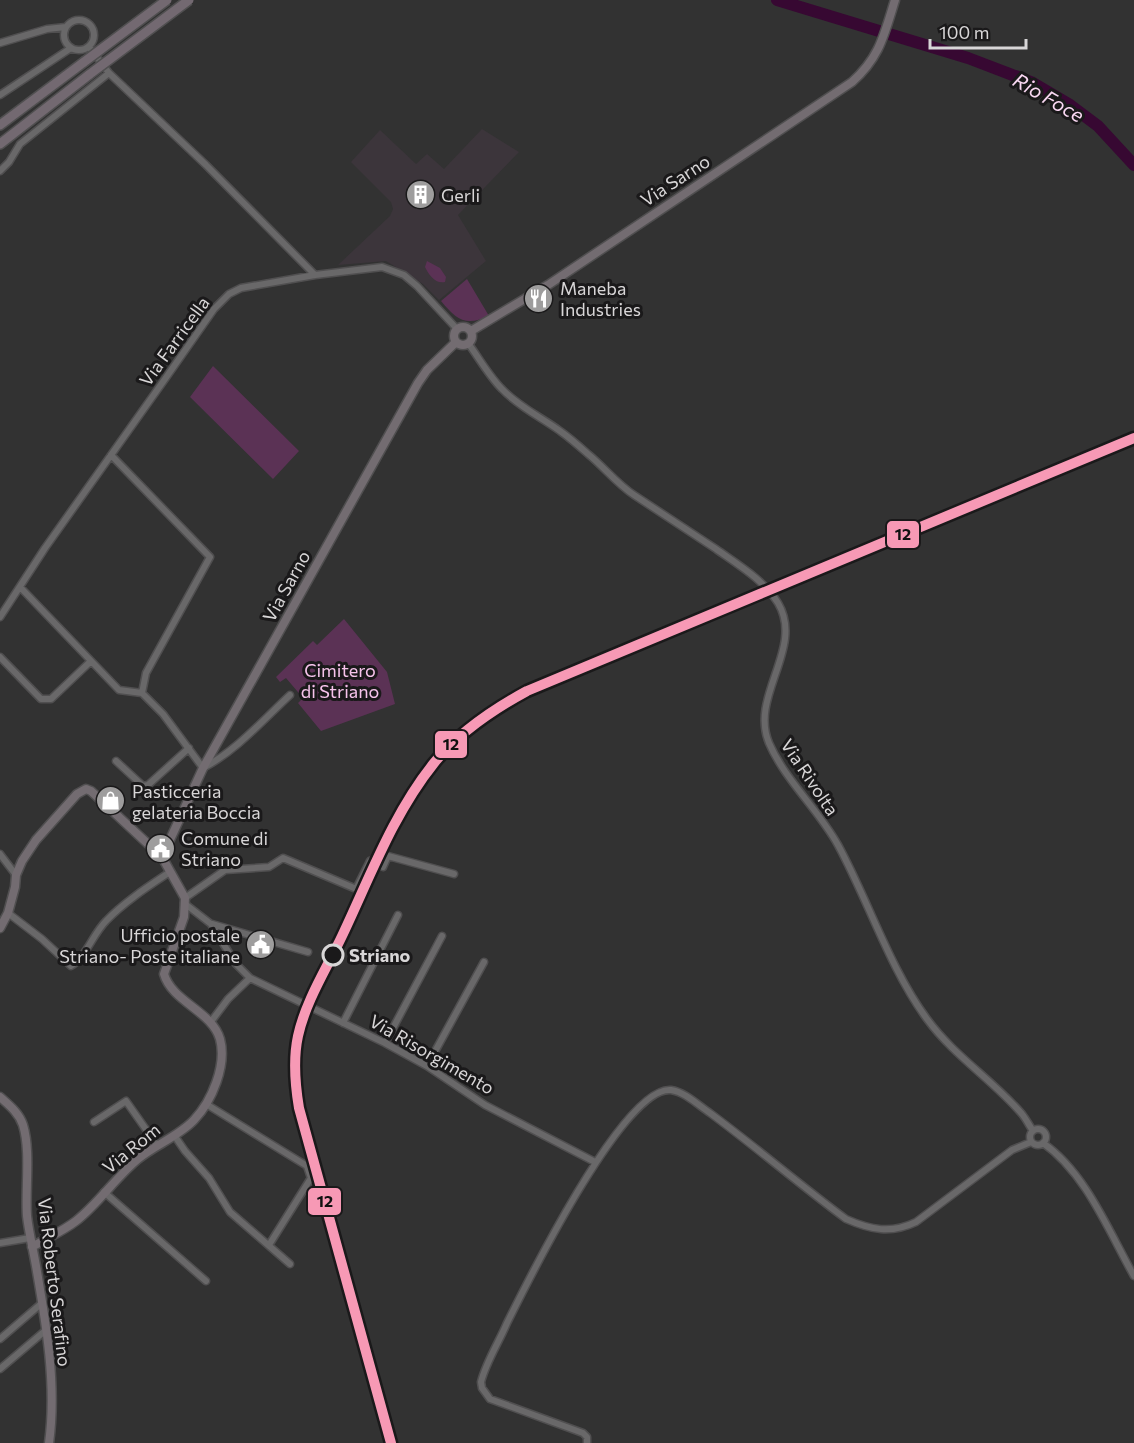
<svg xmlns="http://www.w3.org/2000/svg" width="1134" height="1443" viewBox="0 0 1134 1443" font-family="Commissioner,sans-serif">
<rect width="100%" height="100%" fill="#323232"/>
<path fill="#3c353b" d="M482,129L519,152L458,215L486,261L439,300L423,284L386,261L338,265L390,216L393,209L391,202L351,162L380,130L416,164L427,154L444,169Z"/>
<path fill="#5b3255" d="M427,261L440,268L446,277L445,282C435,284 429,275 425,267Z
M467,279L489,316C465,327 456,319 441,301Z
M213,366L299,451L273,479L190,397Z
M344,619L387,672L395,704L321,731L298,703L303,698L286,678L280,682L276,677L313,641L317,645Z"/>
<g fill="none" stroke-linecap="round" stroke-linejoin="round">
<path stroke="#370832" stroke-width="12" d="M777,0L968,58L1031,82L1070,105L1098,126L1134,165"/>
<defs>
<path id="minor" d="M64 35a15 15 0 1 1 30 0a15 15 0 1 1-30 0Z
M0,43L47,29L66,27
M89,47L109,73L206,165L315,275
M0,95L71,48
M0,171L9,162L20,144L109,73
M468,343C479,358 489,376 502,389C519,407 541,417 560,431C570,438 579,446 588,454C604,467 617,484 634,495C661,513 689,531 716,549C737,564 764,580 778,603C805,648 749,696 769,743C785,780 818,809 838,845C868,900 890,969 927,1019C954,1056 993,1080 1022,1114C1026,1119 1029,1125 1033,1131
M111,455L210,557L146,673L142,693
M20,587L119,690L142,693L163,714L203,768C236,751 263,720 290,695
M0,617L45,548L165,379L214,309L229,294L241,288L315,275L382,267L404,275L417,286L457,329
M0,657L41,699H51L91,661
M116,761L143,786L148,785L189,748
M0,854L16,875
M185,898L225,870L269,867L283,858L354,888L357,887L370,861L383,867L388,856L454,874
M184,903L211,924L236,964L250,978L385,1043L427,1066L485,1105L595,1162
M8,913L42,939L71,966C86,957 93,934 106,921C124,902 149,886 170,872
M212,924L308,952
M210,1023L228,999L250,978
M343,1023L398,915
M385,1043L442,936
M427,1066L484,962
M206,1104L307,1166L311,1178L269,1245
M94,1122L126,1101L157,1145
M1030 1137a8 8 0 1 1 16 0a8 8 0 1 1-16 0Z
M174,1135L185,1151L209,1178L230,1212L290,1264
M1043,1143C1086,1173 1109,1232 1134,1276
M104,1192L206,1281
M0,1243L30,1238
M0,1339L42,1303
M0,1369L46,1330
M587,1443V1437L583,1433L490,1399L482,1388L481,1382C486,1362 499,1342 507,1323C527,1283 624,1085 671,1090C685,1092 698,1105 710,1113C756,1147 800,1185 846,1219C871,1230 891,1234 916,1222L1012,1150L1031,1142"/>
<path id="major" d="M454 336a9 9 0 1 1 18 0a9 9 0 1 1-18 0Z
M471,331L548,285L852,82C880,57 884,35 895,0
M162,857L203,768L418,383L427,370L456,342
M0,928L8,913L15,887L16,875L22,861L36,840L77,794L86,789L91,791L162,857L185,898L184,917L164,974C172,1002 212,1011 220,1039C227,1065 212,1101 194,1120C179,1136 155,1145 138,1159C115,1178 99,1203 76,1221C63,1231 47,1238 32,1247
M0,1097C9,1105 19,1113 23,1125C31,1151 25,1189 27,1216C29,1233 33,1249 36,1266C46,1323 57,1385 49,1443"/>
<path id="highway" d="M0,125L84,62
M0,144L90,74"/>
</defs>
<use href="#minor" stroke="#504f50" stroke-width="9"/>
<use href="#major" stroke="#504f50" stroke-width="11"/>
<use href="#highway" stroke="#504f50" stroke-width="12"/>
<use href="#minor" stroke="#696869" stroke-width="6"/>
<use href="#major" stroke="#736c71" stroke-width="8"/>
<use href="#highway" stroke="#736971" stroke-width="9"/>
<defs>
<path id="highway-bridge" d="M84,62L167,0
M90,74L189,0"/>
</defs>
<use href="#highway-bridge" stroke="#504f50" stroke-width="12" stroke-linecap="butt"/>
<use href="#highway-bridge" stroke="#736971" stroke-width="9"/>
<defs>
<path id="rail-1" d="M391,1443L299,1108C295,1084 293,1059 298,1036C306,1000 327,968 342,936C370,877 393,814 434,763C459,732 492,710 527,691L1134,438"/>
</defs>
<use href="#rail-1" stroke="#1a191a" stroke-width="15"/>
<use href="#rail-1" stroke="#f799b5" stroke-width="10"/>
</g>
<defs>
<symbol id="building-disc" viewBox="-11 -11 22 22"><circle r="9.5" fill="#9e9d9d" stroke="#1a191a"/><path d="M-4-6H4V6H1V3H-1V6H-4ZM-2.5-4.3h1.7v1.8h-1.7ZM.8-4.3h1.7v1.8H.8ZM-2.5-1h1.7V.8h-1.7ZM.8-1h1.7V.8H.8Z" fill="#fff"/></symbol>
<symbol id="restaurant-disc" viewBox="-11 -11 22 22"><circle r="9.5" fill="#9e9d9d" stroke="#1a191a"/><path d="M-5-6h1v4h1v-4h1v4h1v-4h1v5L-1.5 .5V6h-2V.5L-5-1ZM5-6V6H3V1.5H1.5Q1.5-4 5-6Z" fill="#fff"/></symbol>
<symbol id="shop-disc" viewBox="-11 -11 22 22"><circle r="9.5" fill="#9e9d9d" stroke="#1a191a"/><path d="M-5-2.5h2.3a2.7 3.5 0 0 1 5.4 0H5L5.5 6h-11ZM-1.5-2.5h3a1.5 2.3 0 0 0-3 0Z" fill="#fff"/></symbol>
<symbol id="civic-disc" viewBox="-11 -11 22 22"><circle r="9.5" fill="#9e9d9d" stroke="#1a191a"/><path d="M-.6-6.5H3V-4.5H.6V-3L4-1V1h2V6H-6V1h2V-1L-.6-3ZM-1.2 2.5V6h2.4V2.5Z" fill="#fff"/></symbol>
</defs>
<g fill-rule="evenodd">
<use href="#building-disc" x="404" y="178" width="33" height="33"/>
<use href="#restaurant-disc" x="522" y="282" width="33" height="33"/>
<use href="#shop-disc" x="94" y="784" width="33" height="33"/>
<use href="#civic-disc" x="144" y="832" width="33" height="33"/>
<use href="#civic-disc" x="244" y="928" width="33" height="33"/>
</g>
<circle fill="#1a191a" stroke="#d8d6d7" stroke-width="3" cx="333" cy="955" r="10"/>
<g text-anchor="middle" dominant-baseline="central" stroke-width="6" stroke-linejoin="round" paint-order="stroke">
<g font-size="18" fill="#d8d6d7" stroke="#1a191a">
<text transform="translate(675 180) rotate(-33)">Via Sarno</text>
<text transform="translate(174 341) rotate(-54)">Via Farricella</text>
<text transform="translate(286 586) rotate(-61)">Via Sarno</text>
<text transform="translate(810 777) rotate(56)">Via Rivolta</text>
<text transform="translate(432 1054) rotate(30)">Via Risorgimento</text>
<text transform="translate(131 1148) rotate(-39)">Via Rom</text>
<text transform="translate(55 1282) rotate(83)">Via Roberto Serafino</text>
</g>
<g font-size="18" fill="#d8d6d7" stroke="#1a191a" text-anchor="start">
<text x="441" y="195">Gerli</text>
<text x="560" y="288">Maneba<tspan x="560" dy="21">Industries</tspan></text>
<text x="132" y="791">Pasticceria<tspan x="132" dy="21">gelateria Boccia</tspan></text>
<text x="181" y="838">Comune di<tspan x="181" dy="21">Striano</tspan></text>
<text x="240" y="935" text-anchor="end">Ufficio postale<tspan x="240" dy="21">Striano- Poste italiane</tspan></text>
</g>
<g font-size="18" fill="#f6c3eb" stroke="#1a191a">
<text x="340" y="670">Cimitero<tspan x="340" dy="21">di Striano</tspan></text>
</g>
<g font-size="18" font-weight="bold" fill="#d8d6d7" stroke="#1a191a" text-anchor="start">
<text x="349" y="955">Striano</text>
</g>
<g font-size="20" font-style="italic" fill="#fad8f3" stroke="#1a191a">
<text transform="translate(1049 97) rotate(30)">Rio Foce</text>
</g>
</g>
<g stroke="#1a191a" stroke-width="2">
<rect x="886" y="520" width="34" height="29" rx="6" fill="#f799b5"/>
<rect x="434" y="730" width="34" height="29" rx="6" fill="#f799b5"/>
<rect x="307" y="1187" width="35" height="29" rx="6" fill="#f799b5"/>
</g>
<g font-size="16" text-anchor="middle" font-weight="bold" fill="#111">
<text x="903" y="540">12</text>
<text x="451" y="750">12</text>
<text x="325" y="1207">12</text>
</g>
<path d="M930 39v9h96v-9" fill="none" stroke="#d8d6d7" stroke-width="3"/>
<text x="939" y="39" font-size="18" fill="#d8d6d7" stroke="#1a191a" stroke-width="4.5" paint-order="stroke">100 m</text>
</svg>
